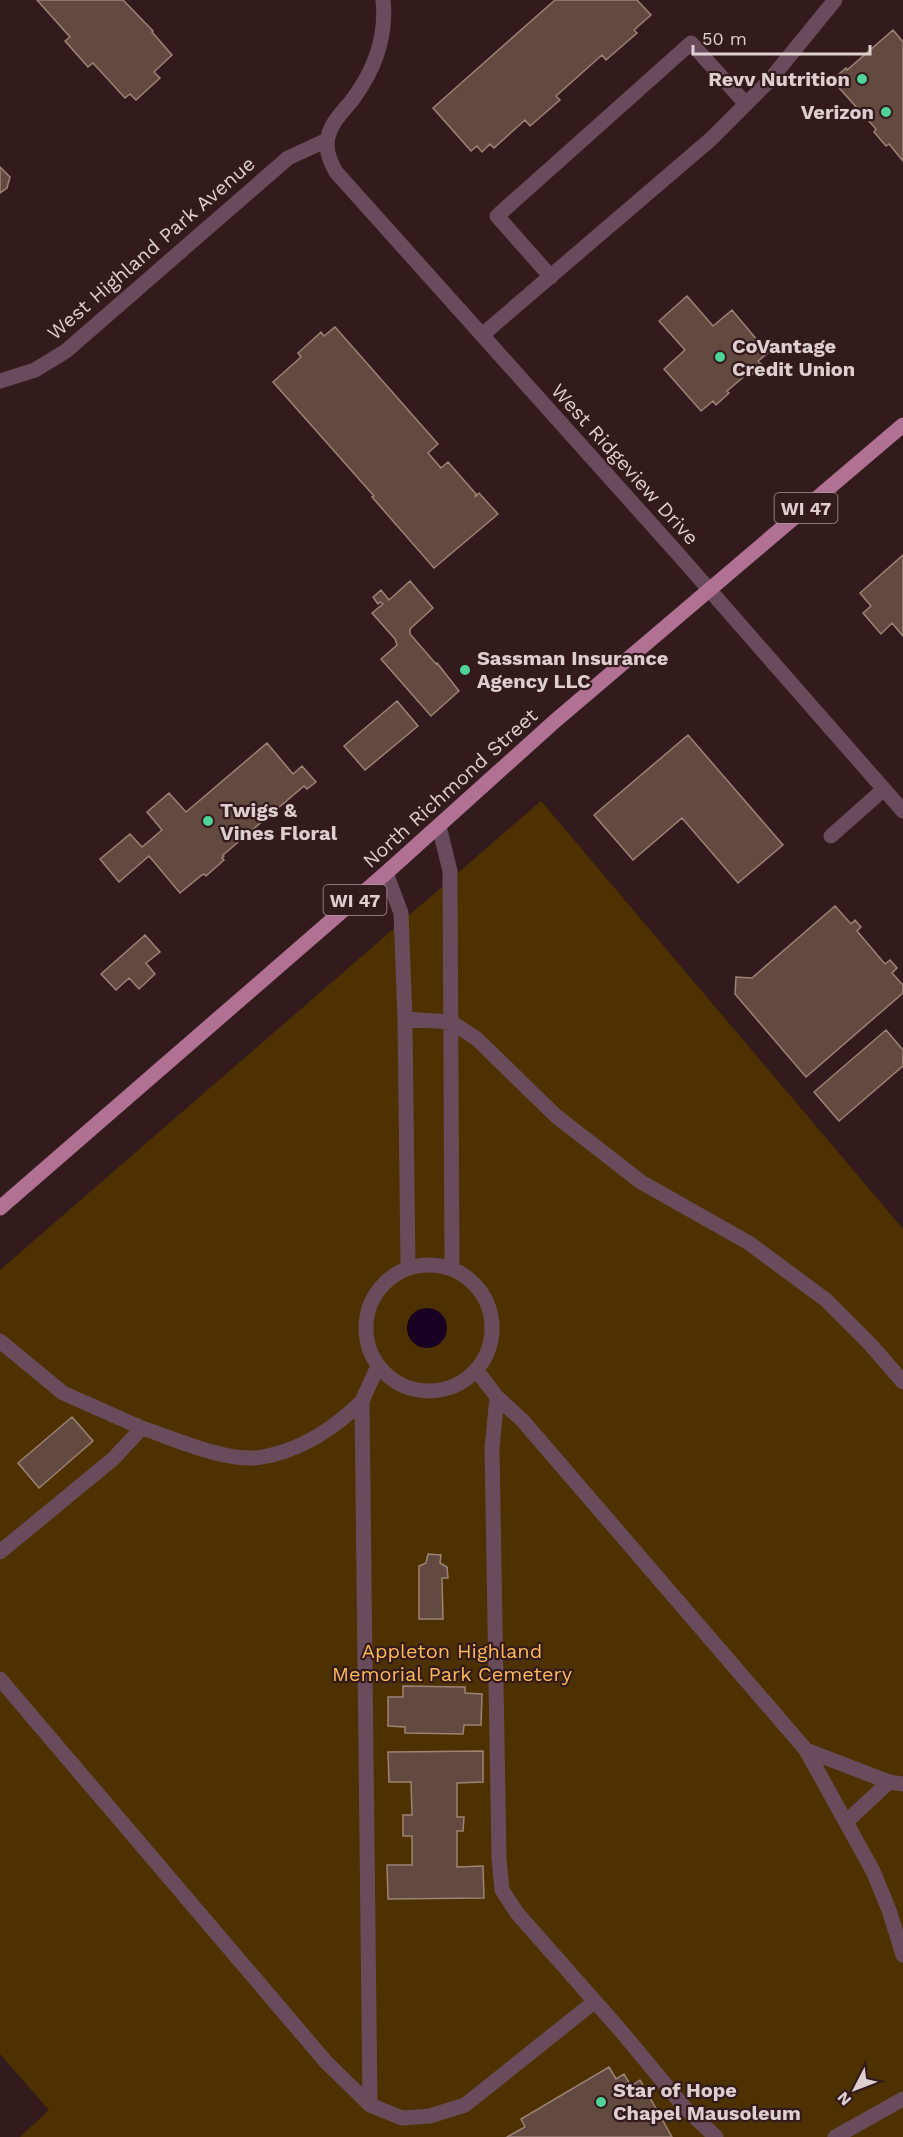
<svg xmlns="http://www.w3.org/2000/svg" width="903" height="2137" viewBox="0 0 903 2137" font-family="'Work Sans',sans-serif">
<rect width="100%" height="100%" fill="#331b1d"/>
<path fill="#4e3100" d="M541,801L903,1229V2137H20L49,2110L0,2054V1270Z"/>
<path fill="#190022" d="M407 1328a20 20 0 1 1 40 0a20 20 0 1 1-40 0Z"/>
<path fill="#634a40" stroke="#9d8276" stroke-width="1.5" d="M37,0H123L153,31L152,32L172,55L154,72L160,78L136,100L130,94L125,98L93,63L88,67L65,41L70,37Z
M555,0H637L651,15L634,30L637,33L606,60L602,55L556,96L560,100L530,126L525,120L494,148L490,144L482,152L477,146L471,151L433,108Z
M893,30L903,42V161L889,144L886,146L874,132L876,129L832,80L846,68L847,70Z
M0,167L10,177L7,188L0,193Z
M687,296L713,326L732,310L768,353L758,361L762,365L749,377L747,374L727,391L729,393L716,405L713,401L701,411L664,369L685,350L659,321Z
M335,327L438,444L428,453L441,468L448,462L476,494L475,497L479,493L498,514L434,568L372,497L374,496L273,382L301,357L298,353L321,332L324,336Z
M903,555V636L892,623L881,634L863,613L871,606L860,593Z
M410,581L433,608L410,629V634L436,664L437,663L459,691L431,716L381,659L397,645L395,639L372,613L383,604L380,602L378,604L373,597L381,590L389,600Z
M397,701L418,726L365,770L344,746Z
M688,735L783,845L738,883L682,818L633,860L594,815Z
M267,743L293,774L302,766L316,782L307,789L304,786L223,855L224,856L222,858L224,860L206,876L204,874L202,875L180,893L149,856L119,882L100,859L130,834L142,847L162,830L147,812L169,793L186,812Z
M835,906L851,924L855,920L861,927L857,931L885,964L890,960L897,968L892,973L903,985V993L806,1077L735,994L736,977L752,978Z
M145,935L160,952L146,963L155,974L139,989L129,978L116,990L101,974Z
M886,1030L903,1050V1066L839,1121L814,1092Z
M72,1417L93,1441L39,1488L18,1463Z
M428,1554L441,1555L440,1563L447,1567L448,1578H442L443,1619H419V1566L426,1563Z
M403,1686L465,1687V1693L482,1694L481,1725H464L463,1734L405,1733V1727L388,1726V1697H403Z
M483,1751V1782L457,1783V1817H464L463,1831H457V1867L483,1866L484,1898L388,1899L387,1865H412V1836H403V1815H412L411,1782H389L388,1752Z
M609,2067L616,2079L624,2074L631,2086L640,2080L672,2137H507L525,2127L521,2119Z"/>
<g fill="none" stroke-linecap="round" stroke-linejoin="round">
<path stroke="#6a4b5b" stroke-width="15" d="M383,0C387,37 375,69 353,99C344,111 331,122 328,137C325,150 330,161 336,172L679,555L903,811
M551,277L497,216L691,43L746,104
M482,335L711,139L769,81L835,0
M0,381L35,370L66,351L288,158L327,140
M439,826L450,871L452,1269
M831,836L884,789
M386,873L401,913L405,1019L408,1268
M405,1019L451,1022L477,1039L556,1116L641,1182L749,1243L826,1300L870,1344L903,1382
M366 1328a63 63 0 1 1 126 0a63 63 0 1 1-126 0Z
M0,1341L63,1393L142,1428
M477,1371L497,1397L492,1448L499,1858L502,1890L517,1913L621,2031L685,2108L716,2137
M497,1397L523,1421L806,1750L873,1871L889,1910L903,1955
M0,1552L113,1459L142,1428C175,1439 218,1459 254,1458C259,1458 266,1456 272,1455C308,1446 336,1427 362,1401
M0,1679L326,2062L370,2105L402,2118L430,2116L465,2105L594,2002
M806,1750L889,1782L903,1784
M846,1822L889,1782
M370,2105L362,1401L378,1366
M835,2137L903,2099"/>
<path stroke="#b07193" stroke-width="15" d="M0,1208L386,873L555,721L903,425"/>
</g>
<g fill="#50d398" stroke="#331b1d" stroke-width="2">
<circle cx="862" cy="79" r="6"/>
<circle cx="886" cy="112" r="6"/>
<circle cx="720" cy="357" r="6"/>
<circle cx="465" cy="670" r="6"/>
<circle cx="208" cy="821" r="6"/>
<circle cx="601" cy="2102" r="6"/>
</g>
<g text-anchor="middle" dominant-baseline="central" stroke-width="4.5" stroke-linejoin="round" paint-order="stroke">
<g fill="#331b1d" stroke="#ab989a" stroke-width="1.5">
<rect x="774.5" y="493" width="63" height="30" rx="4.5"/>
<rect x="323.5" y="885" width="63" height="30" rx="4.5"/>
</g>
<g font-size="18" font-weight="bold" fill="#dfcecf">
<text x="806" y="508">WI 47</text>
<text x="355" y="900">WI 47</text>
</g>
<g font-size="20" font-weight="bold" fill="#dfcecf" stroke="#331b1d" text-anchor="start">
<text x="850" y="79" text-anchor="end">Revv Nutrition</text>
<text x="874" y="112" text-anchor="end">Verizon</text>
<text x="732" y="346">CoVantage<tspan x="732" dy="23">Credit Union</tspan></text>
<text x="477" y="658">Sassman Insurance<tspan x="477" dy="23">Agency LLC</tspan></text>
<text x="220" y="810">Twigs &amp;<tspan x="220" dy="23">Vines Floral</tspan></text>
<text x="613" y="2090">Star of Hope<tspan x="613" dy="23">Chapel Mausoleum</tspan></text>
</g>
<g font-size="20" fill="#dfcecf" stroke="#331b1d">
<text transform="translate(151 248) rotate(-41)">West Highland Park Avenue</text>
<text transform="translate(625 464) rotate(48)">West Ridgeview Drive</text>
<text transform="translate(450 788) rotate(-42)">North Richmond Street</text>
</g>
<g font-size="20" fill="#feb958" stroke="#331b1d">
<text x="452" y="1651">Appleton Highland<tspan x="452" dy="23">Memorial Park Cemetery</tspan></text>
</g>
</g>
<g transform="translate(855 2089) rotate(228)" stroke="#331b1d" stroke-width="4.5" paint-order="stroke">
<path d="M0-4.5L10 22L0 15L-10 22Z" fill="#dfcecf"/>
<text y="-9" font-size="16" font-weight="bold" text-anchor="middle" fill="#dfcecf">N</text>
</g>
<path d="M693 45v9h177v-9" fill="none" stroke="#dfcecf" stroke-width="3"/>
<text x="702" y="45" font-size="18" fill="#dfcecf" stroke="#331b1d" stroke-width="4.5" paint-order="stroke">50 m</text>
</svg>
